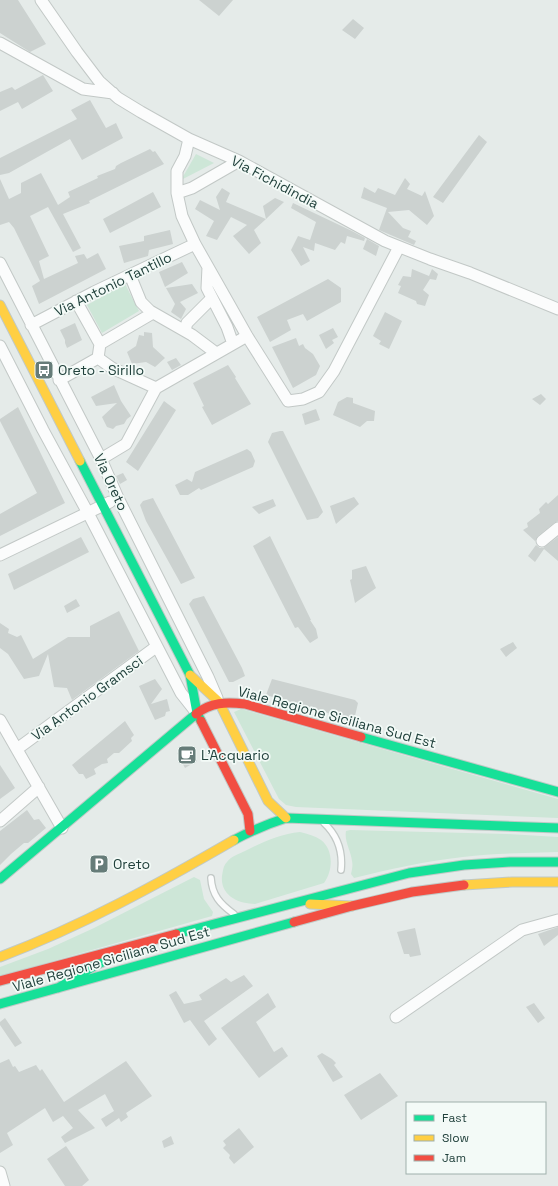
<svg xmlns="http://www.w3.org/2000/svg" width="558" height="1186" viewBox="0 0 558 1186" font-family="'Space Grotesk',sans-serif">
<rect width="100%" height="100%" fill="#e5ebe9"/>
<path fill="#cde6d7" d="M196,154L214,163L181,180Z
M125,284L139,311L102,333L87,305Z
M241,709L558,799V818L296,807L286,805L279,799L234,712Z
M350,830L507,834L558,837V852C526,853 494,853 463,857C426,861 390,869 354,878L351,874C352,870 353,865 352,861C351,851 344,841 346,831Z
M300,832C308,834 315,836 321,840C334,850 333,871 324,883L255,904C239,904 220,896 222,876C223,871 223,866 227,862C231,856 239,854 245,851C263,842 280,834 300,832Z
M194,877L200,880L204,899L213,912L212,916L0,976V967L48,949L94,928Z"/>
<path fill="#ccd2d0" d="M0,0H18L46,44L30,52L0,33Z
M199,0H233L219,16Z
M353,19L364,28L355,39L342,30Z
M43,75L53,91L22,109L18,102L0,111V92L12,87L15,90Z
M90,100L106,128L116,123L123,138L82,160L70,139L9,173L0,175V158L77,119L71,110Z
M479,135L487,142L443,203L433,197Z
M150,149L153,152L155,151L164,164L89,201L90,203L63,214L81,248L73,252L48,207L30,216L49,256L39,261L44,279L78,263L75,256L84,254L87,259L98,253L106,269L39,304L32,286L40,281L14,228L9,222L0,225V179L9,199L21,193V183L41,173L58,205L70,197L68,192L98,178L97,176L115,169L116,166L121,163Z
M405,178L410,184L407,189L422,196L425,191L434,216L427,225L409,210L388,212L403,228L411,231L408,237L416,241L414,245L379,230L387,208L361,198L364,187L375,193L378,188L395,195Z
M222,188L230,193L226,202L266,219L254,230L261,243L249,254L233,236L247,225L231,217L217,240L206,236L214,221L195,209L200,200L220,210L216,197Z
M153,192L161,207L110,233L103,219Z
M275,198L284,202L266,219L263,206Z
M293,203L352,231L365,238L364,241L347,236L345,244L341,242L335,250L315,243L314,251L303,247L310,261L301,266L291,250L298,236L310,240L316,222L291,208Z
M170,230L173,244L149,250L148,256L124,263L119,246L144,241V236Z
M367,239L379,246L376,256L363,249Z
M182,262L188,273L165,287L159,272Z
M412,269L429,276L432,269L438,274L436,280L430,279L423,290L429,295L425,306L417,304L416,301L398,293L401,286L398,285L403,276L411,277Z
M328,279L341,288V302L307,321L303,314L287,320L291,330L270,342L257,317Z
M192,284L198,293L180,302L186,309L181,319L171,312L175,304L166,288Z
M385,312L402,321L389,349L379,344L381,341L373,336Z
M75,323L82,340L67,348L65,343V340L60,330Z
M333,328L338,337L332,340L334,343L326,349L319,335Z
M144,332L152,333L153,347L165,358L155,367L146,362L132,364L127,352L136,346L139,335L144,336Z
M296,338L299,346L303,344L305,348L313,354L320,366L316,375L293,388L272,347Z
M176,358L181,365L172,370L167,362Z
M228,365L236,377L235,378L251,404L212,425L202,407L204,406L193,383Z
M114,385L121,401L131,416L127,419L124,424L116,426L113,429L107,427L102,417L117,403L96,406L91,397Z
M541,394L546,399L540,405L532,399Z
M347,397L353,398V403L375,411L374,421H367L360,427L333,415L338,402Z
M164,401L176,410L138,471L126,462Z
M18,407L65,503L0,536V514L37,493L0,421V419Z
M316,409L320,420L305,425L302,414Z
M280,431H283L317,499L323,512L318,518L307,520L268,442L272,433Z
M247,449L251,452L255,461L253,467L201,490L199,488L188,495H180L175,485L187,479L192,482L195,472Z
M123,473L127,480L120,484L116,476Z
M558,495V521L554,523L538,536L535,541L523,530L528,527L527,523L540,513L539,509L546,502L548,504Z
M354,497L359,504L336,524L330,506Z
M153,498L195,578L181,584L146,521L140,505L143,501Z
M273,499L276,506L259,514L252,507Z
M270,536L311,620H310L316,629L318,638L310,643L298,627L295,628L253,546Z
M81,537L89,552L14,590L8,574Z
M558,537V561L544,549L535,562L528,556L536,545L540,548H543Z
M366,566L376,588L355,603L350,580L352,579V570Z
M204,596L242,668L245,676L233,682H229L189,604L193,599Z
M76,599L80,606L67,613L64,606Z
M119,611L139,651L72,700L67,688L54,687L48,654L39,676L24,679L8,654L0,648V623L9,629L8,633L17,637L21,635L33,659L68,637H90V626Z
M513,642L517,648L506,657L500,649Z
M155,679L162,689L151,704L167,699L170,711L166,712L165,716L155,720L139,686Z
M272,679L355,700L358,703L355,716L352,719L341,717L266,695Z
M125,721L134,735L131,738L132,741L119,753H114L107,759L108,763L102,764L94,769L96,774L86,779L83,774H79L72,765Z
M189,747L197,761L185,768L177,753Z
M0,765L15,788L0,799Z
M27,810L34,820L39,819L46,828L28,843H24L11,854L0,865V831Z
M558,927V935L544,946L538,934Z
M415,928L421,955L410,957L409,954H404L397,932Z
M244,975L253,986L204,1021L217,1039L209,1046L190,1020L184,1023L169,995L176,991L184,1004L202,1000L199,995L226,978L231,982Z
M268,993L276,1007L256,1022L274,1052L282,1047L288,1056L259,1078L221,1028Z
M534,1003L545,1018L538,1023L526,1007Z
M5,1018L22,1043L15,1047L0,1025V1022Z
M322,1053L332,1059L336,1063L334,1065L343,1077L333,1082L317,1056Z
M9,1059L13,1067L15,1066L19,1072L36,1065L40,1071L42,1069L64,1102L126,1061L152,1096L126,1113L128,1117L121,1122L119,1118L106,1127L101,1119L114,1111L105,1094L78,1110L95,1128L65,1143L61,1137L73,1128L63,1116L53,1122L45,1108L7,1133L13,1145L0,1153V1063Z
M380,1073L398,1096L361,1120L344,1095Z
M239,1128L254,1147L234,1164L229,1158L230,1155L223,1148L226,1145L223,1141Z
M171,1136L174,1144L164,1148L162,1141Z
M66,1146L89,1180L82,1186H65L47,1159Z"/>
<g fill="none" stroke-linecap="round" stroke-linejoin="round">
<defs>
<path id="lane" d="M324,823C338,836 343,851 341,870
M211,878C212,895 220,904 234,914"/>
<path id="street" d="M41,0L77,52L99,81L118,98L141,112L189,139L239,161L385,241L430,259L470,273L558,309
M0,43L83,89L113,93
M189,139L185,156L177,171V193L182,216L195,244L229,304L247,336L288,401L303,399L319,392L334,371L399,247
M177,193L192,188L239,161
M0,263L101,459L118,498L208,677L217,698
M208,267L207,288L227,327L233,344
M130,275L141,302L150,311L192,335L216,353
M76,301L100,344
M31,325L94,292L195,244
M185,330L187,323L212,298
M0,346L43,430L88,513L181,693L196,712
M98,358L100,344L153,313
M59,380L98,358L112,368L156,388
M101,459L126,444L156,388L247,336
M542,541L558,528
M0,555L110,502
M0,720L62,828
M17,749L156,647
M0,821L39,787
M396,1017L522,930L558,920
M0,1172L4,1186"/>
<path id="fast" d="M80,461L190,675L197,713L201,721
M361,737L558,792
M234,840C251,831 267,824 286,818L558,828
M0,879L196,714
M176,934L409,873L464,865L510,862H558
M58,988L94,966L107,960
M0,1004L294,922"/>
<path id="slow" d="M0,305L80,461
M190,675L219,702L268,801L286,818
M464,885L512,882H558
M310,904L352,906
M0,957C82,926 158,884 234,840"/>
<path id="jam" d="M196,714C211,702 226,702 245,704L361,737
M201,721L248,814L250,831
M294,922L352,906L412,892L464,885
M0,981L176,934"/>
</defs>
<use href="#lane" stroke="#c2c8c6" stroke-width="8"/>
<use href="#street" stroke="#c2c8c6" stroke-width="13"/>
<use href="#fast" stroke="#c0c9c6" stroke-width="11"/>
<use href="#slow" stroke="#c0c9c6" stroke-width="11"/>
<use href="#jam" stroke="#c0c9c6" stroke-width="11"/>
<use href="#lane" stroke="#fbfcfc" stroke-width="5.5"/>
<use href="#street" stroke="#fbfcfc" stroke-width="11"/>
<use href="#fast" stroke="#16e098" stroke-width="9"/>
<use href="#slow" stroke="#ffcf43" stroke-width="9"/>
<use href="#jam" stroke="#f24e42" stroke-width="9"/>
</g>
<defs>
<symbol id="bus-square" viewBox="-11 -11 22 22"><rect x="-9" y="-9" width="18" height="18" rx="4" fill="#667c79" stroke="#f3faf7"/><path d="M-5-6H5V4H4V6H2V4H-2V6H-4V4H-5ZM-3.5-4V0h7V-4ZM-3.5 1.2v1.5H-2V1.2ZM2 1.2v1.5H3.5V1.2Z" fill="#fff"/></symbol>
<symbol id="cafe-square" viewBox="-11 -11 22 22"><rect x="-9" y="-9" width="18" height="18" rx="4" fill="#667c79" stroke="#f3faf7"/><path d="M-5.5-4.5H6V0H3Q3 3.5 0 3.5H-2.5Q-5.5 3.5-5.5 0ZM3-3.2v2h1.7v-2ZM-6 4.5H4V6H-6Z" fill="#fff"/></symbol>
<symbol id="parking-square" viewBox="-11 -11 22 22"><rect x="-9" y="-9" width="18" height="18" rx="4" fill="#667c79" stroke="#f3faf7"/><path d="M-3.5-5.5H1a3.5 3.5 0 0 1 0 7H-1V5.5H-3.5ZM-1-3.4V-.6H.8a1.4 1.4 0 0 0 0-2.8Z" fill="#fff"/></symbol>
</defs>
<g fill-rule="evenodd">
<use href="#bus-square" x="33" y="359" width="22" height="22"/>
<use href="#cafe-square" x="176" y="744" width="22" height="22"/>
<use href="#parking-square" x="88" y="853" width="22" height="22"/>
</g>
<g text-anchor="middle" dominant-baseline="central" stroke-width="3.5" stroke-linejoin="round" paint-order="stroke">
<g font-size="14" fill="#21413c" stroke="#f3faf7">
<text transform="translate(275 182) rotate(28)">Via Fichidindia</text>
<text transform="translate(113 284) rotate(-26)">Via Antonio Tantillo</text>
<text transform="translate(111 482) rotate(65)">Via Oreto</text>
<text transform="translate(87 698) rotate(-36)">Via Antonio Gramsci</text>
<text transform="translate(337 717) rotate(15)">Viale Regione Siciliana Sud Est</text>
<text transform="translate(111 959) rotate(-16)">Viale Regione Siciliana Sud Est</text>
</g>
<g font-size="14" fill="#21413c" stroke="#f3faf7" text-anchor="start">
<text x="58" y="370">Oreto - Sirillo</text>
<text x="201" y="755">L'Acquario</text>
<text x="113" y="864">Oreto</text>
</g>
</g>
<rect x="406" y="1102" width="140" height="72" fill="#f3faf7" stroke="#9fb0ac"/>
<rect x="414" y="1115" width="20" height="6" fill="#16e098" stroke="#9fb0ac"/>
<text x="442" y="1122" font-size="12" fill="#21413c">Fast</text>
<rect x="414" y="1135" width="20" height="6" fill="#ffcf43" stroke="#9fb0ac"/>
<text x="442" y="1142" font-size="12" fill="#21413c">Slow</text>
<rect x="414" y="1155" width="20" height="6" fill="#f24e42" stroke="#9fb0ac"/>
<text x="442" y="1162" font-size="12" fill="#21413c">Jam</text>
</svg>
